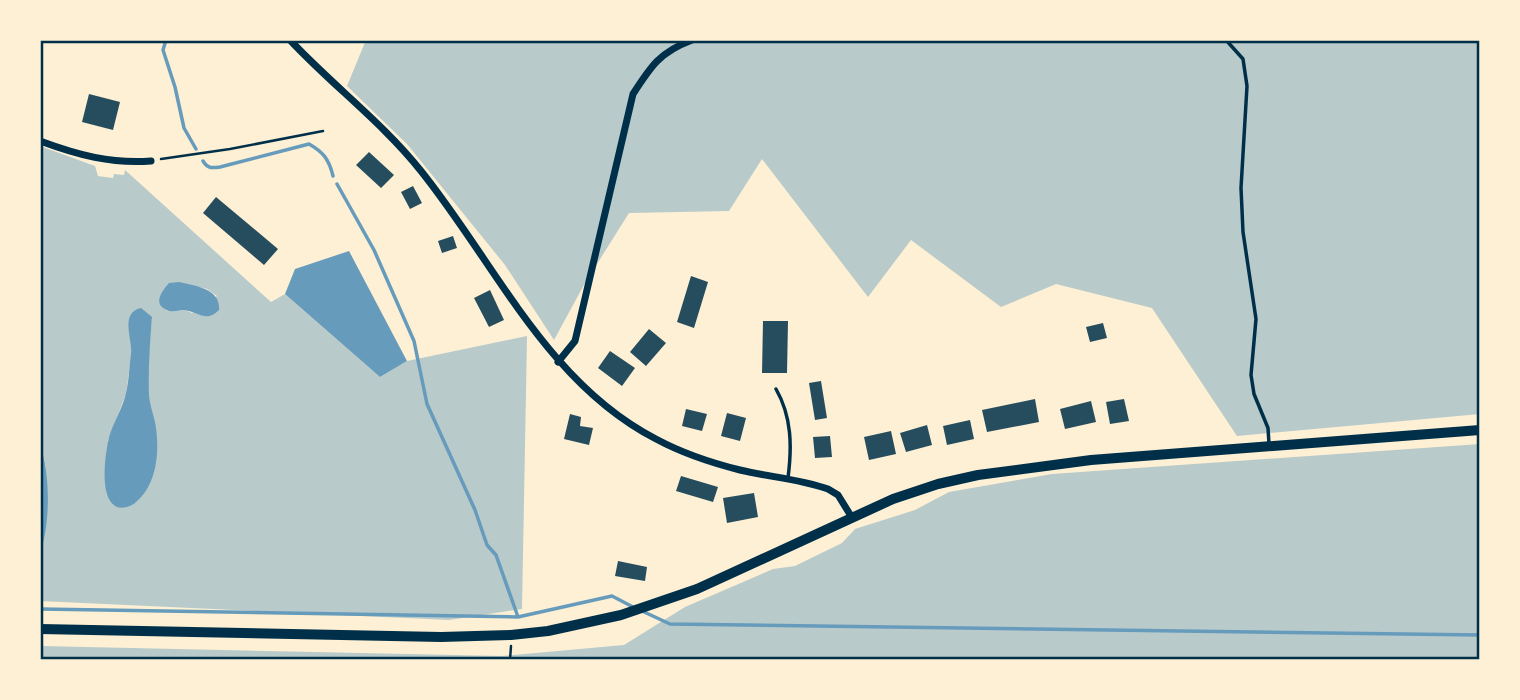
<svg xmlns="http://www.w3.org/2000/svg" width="1520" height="700" viewBox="0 0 1520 700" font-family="'PT Sans Narrow',sans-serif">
<rect width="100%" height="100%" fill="#fdf0d5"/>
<path fill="#b9caca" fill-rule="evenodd" d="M366,40H1480V414L1237,436L1152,308L1056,284L1001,307L911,240L868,297L762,159L729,211L629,213L585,283L554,340L505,265L407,144L347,86Z
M40,146L95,166L98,176L113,178L114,174L124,175L125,170L271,302L285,294L380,377L407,361L527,336L522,609L449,620L40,601C40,587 39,571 40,557C44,516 53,483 40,442ZM180,282L207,289L217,296L192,313L185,310L168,311L160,304ZM152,317C150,342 146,372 149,398C152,423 161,441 154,468L108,441L126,394L132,349Z
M1480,444V660H40V646L502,656L624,645L685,607L773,569L795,566L842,543L855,529L915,510L949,492L1052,474Z"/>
<path fill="#669bbc" d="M349,251L407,361L380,377L285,294L295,269Z
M180,282C196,286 221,289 219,310C206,323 199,312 184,310C178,310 172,313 167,310C152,304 162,291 169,283Z
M141,308L152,317C150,342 148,370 149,396C150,405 153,414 155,422C160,448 158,484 136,502C132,506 123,509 117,507C99,499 105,457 108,442C111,426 121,412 125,397C129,383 129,368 131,354C133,340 119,313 141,308Z
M40,442C50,475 51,520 40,554Z"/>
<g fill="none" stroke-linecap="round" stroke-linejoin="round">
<path stroke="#669bbc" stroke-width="3.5" d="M166,40L163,50L175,87L184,128L196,149
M203,161C208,169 212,168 220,167L309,144C323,152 329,159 333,176
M337,184L374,250L414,341L427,404L475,510L487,545L496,555L518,617
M40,609L518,617L612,596L635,608
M642,611L670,624L1480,635"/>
</g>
<path fill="#264d5e" d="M89,94L120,102L113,130L82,122Z
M369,152L394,175L381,188L356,165Z
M413,186L422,203L410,209L401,192Z
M216,197L278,249L264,265L203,213Z
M453,236L457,248L442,253L438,241Z
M691,276L708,282L694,328L677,322Z
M490,290L504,320L489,327L474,298Z
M763,321H788L787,373H762Z
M1103,323L1107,338L1090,342L1086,327Z
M649,329L666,343L646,366L630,352Z
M610,351L635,368L622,386L598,368Z
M821,381L827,418L815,420L809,383Z
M1035,399L1039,422L987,432L982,410Z
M1124,399L1129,421L1110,424L1106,402Z
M1091,401L1096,422L1065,429L1060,409Z
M686,409L707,414L702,431L682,426Z
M727,413L746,418L740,441L721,436Z
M570,414L581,417L580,426L593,428L589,445L564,439Z
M970,420L974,439L947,445L943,426Z
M927,425L932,445L906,452L900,433Z
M891,431L896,454L869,460L864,437Z
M830,436L832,457L815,458L813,437Z
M681,476L718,487L713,502L676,491Z
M754,493L758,517L727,523L723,498Z
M618,561L647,567L645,581L615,576Z"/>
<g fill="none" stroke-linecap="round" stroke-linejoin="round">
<path stroke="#003049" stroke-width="2.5" d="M161,159L230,149L323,131
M510,660L511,646"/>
<path stroke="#003049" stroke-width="3.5" d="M1226,40L1243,59L1247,86L1241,188L1243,232L1256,319L1251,375L1254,394L1268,428L1269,444
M776,389C792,417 792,447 788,478"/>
<path stroke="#003049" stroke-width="7" d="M290,40C332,85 383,123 421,171C495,263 547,383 656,439C682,453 712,463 740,470C769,477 800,479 828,489L838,495L851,516
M40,141C78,155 111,164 151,161
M558,362L575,341L633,94C651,66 660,52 692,40"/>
<path stroke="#003049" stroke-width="10" d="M40,629L441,637L511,635L548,631L621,615L697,589L893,499L938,484L978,475L1091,460L1480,430"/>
</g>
<rect width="1520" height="700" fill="none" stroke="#fdf0d5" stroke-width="84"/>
<rect x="42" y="42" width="1436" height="616" fill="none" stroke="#003049" stroke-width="2.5"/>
</svg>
